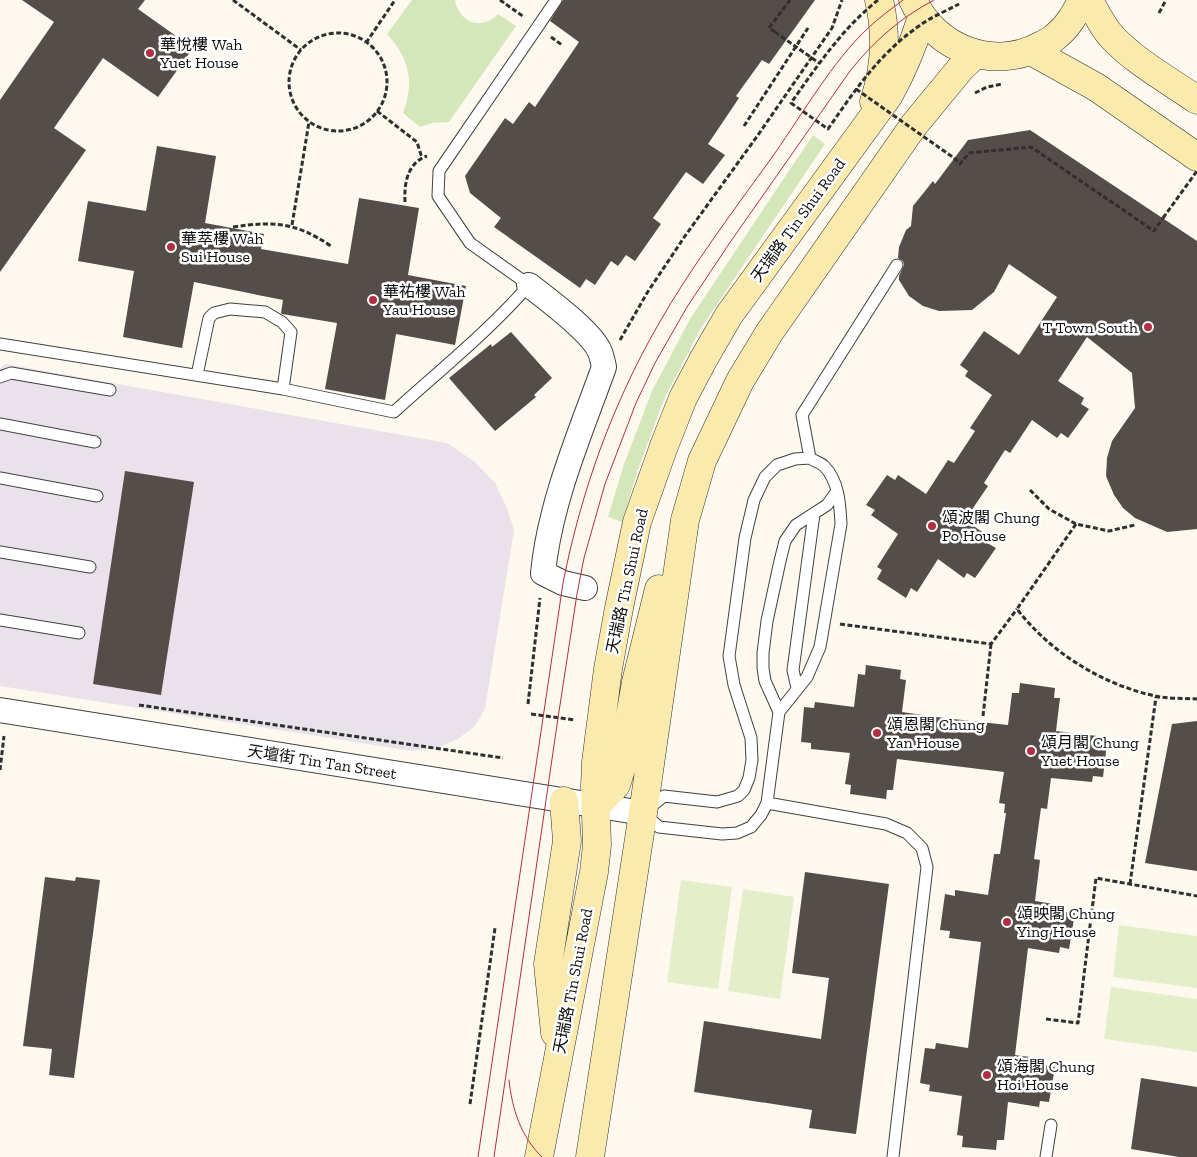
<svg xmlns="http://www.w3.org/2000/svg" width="1197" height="1157" viewBox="0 0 1197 1157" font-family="'Zilla Slab','Noto Sans SC',serif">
<rect width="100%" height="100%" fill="#fef9ee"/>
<path fill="#e9e2eb" d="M6,364L447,443L475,462L495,483L507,508L514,530L485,709L475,726L458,739L437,748L412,751L0,686V368Z"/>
<path fill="#d5e6ba" d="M412,0H455C459,23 482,31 498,14L516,26L449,122L432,123L420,127L403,113C415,81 409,58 387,34Z
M813,135L825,144L701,328L665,397L638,469L622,522L608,517L624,464L652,391L690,319Z"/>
<path fill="#e5eecb" d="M681,880L732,887L718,989L667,982Z
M743,889L794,897L780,999L728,991Z
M1119,925L1197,936V988L1113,977Z
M1111,987L1197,999V1052L1104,1039Z"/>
<path fill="#554d4a" d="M22,0H145L138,9L193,48L158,97L103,58L54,128L86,150L0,272V100L54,22Z
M563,0H815L769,64L762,60L736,96L739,98L708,144L725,155L703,184L686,172L653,218L661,224L635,261L626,255L618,266L611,261L595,285L586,279L580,288L494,227L501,218L470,193L465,176L505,118L513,124L529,102L535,107L579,42L550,21Z
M1030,130L1197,241V529L1167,532L1135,518L1123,508L1114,495L1106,476L1107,458L1112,441L1135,408L1132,373L1087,337L1058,381L1084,398L1081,404L1089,409L1068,438L1061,433L1057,438L1032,420L1010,453L1005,450L984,483L988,486L965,520L991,538L987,543L996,548L975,578L967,573L964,578L938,559L917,592L911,588L906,598L877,579L882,570L877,567L898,534L871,515L875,510L866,505L887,475L895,480L898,475L926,494L948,460L954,463L975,431L970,428L992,395L965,376L968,371L960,365L984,331L1019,355L1057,297L1009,264L994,292L972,310L939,311L923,306L909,296L899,280V276L904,265L903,261L898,258L899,247L906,230L911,226L913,206L933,181L935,184L968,140Z
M157,146L216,156L205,223L264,234L261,249L348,264L359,198L419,208L408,275L466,286L455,345L396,334L385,400L325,389L337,323L282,314L281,313L283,300L194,282L182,348L123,337L134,271L78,261L88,201L146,211Z
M511,332L552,378L534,395L536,397L495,431L449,378L491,344L492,347Z
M125,471L194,482L161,695L93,684Z
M866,665L901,670L900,679L906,680L902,712L944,718L1008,725L1012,693H1019L1020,683L1055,688L1054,698H1060L1056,731L1097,736V742L1107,743L1103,777L1093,776L1092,782L1051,778L1047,809L1041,808L1034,859L1040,860L1035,901L1066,906L1065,912L1075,913L1069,949L1060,947L1059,953L1028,948L1015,1055L1046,1059L1045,1065L1055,1067L1049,1102L1040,1101L1039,1107L1008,1102L1004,1140H997L996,1150L962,1147L963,1136L957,1135L962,1096L929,1091L930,1085L920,1083L925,1048L935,1049L936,1043L968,1048L981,942L949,938L950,931L940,930L945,894L955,896V890L988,895L994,854H1000L1006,813H1004L1005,804L999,803L1004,772L897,759L893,790H887L886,799L850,794L851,785L845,784L850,753L811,749V743L801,742L804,707L814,708L815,702L854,707L858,674L865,675Z
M1197,721V871L1145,863L1172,724Z
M805,872L889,884L856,1134L809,1128L812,1110L694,1092L704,1021L821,1039L829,978L792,973Z
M45,877L75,881L76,877L100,880L74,1078L49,1075L52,1049L23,1046Z
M1141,1078L1197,1087V1157H1179L1131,1149Z"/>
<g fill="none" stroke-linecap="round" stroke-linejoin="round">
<defs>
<path id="lane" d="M0,344L283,389L394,412C439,371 489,331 529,285L470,243L438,196L439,171L556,0
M197,375L209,318L214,313L230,309L265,312L282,322L291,332L283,389
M0,377L11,373L110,390
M0,424L95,442
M810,458C814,461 821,463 824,466C839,481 840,505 841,524L820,647L807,677L779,712L767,803L761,815L751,827L737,833L722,834L659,827L643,813L664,796L717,802L738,796L744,790L749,778L752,760L751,738L734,685L729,656L745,538L754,500L765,477L777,465L795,459Z
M810,458L802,415L897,265
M0,478L97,496
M0,552L90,567
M0,620L79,633
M797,688L793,670L814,514
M779,712L765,681L763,668V653L767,621L780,561L785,541L796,525L827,505L837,491
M767,803L886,824L907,833L922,848L927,867L893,1157
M1046,1157L1051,1125"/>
<path id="street" d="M529,285C547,299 592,332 600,352C602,357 603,363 604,367C580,434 550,502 543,573L563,583L585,588
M0,710L643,813"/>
<path id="secondary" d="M913,0C935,49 994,72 1042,45C1046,43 1052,40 1055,37C1068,27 1075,14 1082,0
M1089,0C1096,13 1102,26 1112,37C1134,61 1170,81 1197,100
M1031,51L1096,87L1197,157
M874,102C885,69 887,34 879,0
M596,806L616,785L621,769L636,682L659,589
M555,1033L548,964L567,841L564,801
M539,1157L594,872L597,845L595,786L596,762L608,669L619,608L637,522L664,446L683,398L703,360L729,315L889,95C903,70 913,45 922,17
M590,1157L643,813L685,520L702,461L740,381L769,333L914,125L961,68L976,54"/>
</defs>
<use href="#lane" stroke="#404040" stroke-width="13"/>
<use href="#street" stroke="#404040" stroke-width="26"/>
<use href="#secondary" stroke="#2f2f2f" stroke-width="29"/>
<path stroke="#2f2f2f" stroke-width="3" stroke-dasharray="5 2.5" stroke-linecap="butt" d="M233,0L301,50
M500,0L524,17
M1159,13L1166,0
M775,32L769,28L790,0
M289 82a49 49 0 1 1 98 0a49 49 0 1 1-98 0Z
M551,37L562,45
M366,43L395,0
M975,93L987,87L1002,84
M377,111L417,142L422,158
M744,126L808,28
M954,158L960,164L969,153L1031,147L1154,231L1163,218
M405,202C404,184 407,163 427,156
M292,225L309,122
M233,227C275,221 295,222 331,246
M620,340L647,293L685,236L758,135L832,28L842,0
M1030,490L1049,509L1076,524L1109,531L1135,525
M1076,524L1017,609C1050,652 1101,684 1155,696C1168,699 1183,698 1197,699
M840,624L991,644L1017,609
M528,704L540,598
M139,705L503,758
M531,714L575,720
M983,716L991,644
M0,770L4,736
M1130,884L1156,697
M1046,1019L1078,1023L1096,878L1197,896
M470,1104L495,928"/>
<use href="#lane" stroke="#fff" stroke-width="11"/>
<use href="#street" stroke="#fff" stroke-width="24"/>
<use href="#secondary" stroke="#faeaad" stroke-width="28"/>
<path stroke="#b42e42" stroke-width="1" d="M509,1080C512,1109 521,1137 542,1157
M478,1157L563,583C581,492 612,405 658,325C692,265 735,209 775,153C803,113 833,61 868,28C879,18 891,9 903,0
M494,1157L558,718L577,594L584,558L605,484L636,403L655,363L687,307L731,241L850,71C874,41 900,18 934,0"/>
<path stroke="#2f2f2f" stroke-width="3" stroke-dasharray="5 2.5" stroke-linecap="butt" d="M878,0C842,29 817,66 791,103L828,129C855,90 880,53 919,26C931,17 946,11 959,4
M775,32L819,63
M856,89L954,158
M1163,218L1197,171"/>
</g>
<g fill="#b42e42" stroke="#fff" stroke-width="2">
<circle cx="150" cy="53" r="5"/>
<circle cx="171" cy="247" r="5"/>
<circle cx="373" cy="300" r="5"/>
<circle cx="1148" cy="327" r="5"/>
<circle cx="932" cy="526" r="5"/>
<circle cx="877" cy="733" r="5"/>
<circle cx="1031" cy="751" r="5"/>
<circle cx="1007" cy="922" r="5"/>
<circle cx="987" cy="1075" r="5"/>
</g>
<g text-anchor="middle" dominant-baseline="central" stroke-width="5" stroke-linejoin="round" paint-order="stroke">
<g font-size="16" fill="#0d0d0d" stroke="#fff" text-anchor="start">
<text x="160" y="44">華悅樓 Wah<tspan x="160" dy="18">Yuet House</tspan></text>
<text x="181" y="238">華萃樓 Wah<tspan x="181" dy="18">Sui House</tspan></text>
<text x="383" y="291">華祐樓 Wah<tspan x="383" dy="18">Yau House</tspan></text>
<text x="1138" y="327" text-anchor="end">T Town South</text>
<text x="942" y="517">頌波閣 Chung<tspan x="942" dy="18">Po House</tspan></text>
<text x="887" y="724">頌恩閣 Chung<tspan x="887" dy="18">Yan House</tspan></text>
<text x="1041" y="742">頌月閣 Chung<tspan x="1041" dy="18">Yuet House</tspan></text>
<text x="1017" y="913">頌映閣 Chung<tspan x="1017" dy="18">Ying House</tspan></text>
<text x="997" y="1066">頌海閣 Chung<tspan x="997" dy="18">Hoi House</tspan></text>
</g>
<g font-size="16" fill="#0d0d0d" stroke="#fff">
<text transform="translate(798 220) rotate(-54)">天瑞路 Tin Shui Road</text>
<text transform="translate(627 581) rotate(-78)">天瑞路 Tin Shui Road</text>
<text transform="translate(322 762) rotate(9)">天壇街 Tin Tan Street</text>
<text transform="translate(573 981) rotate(-79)">天瑞路 Tin Shui Road</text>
</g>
</g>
</svg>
